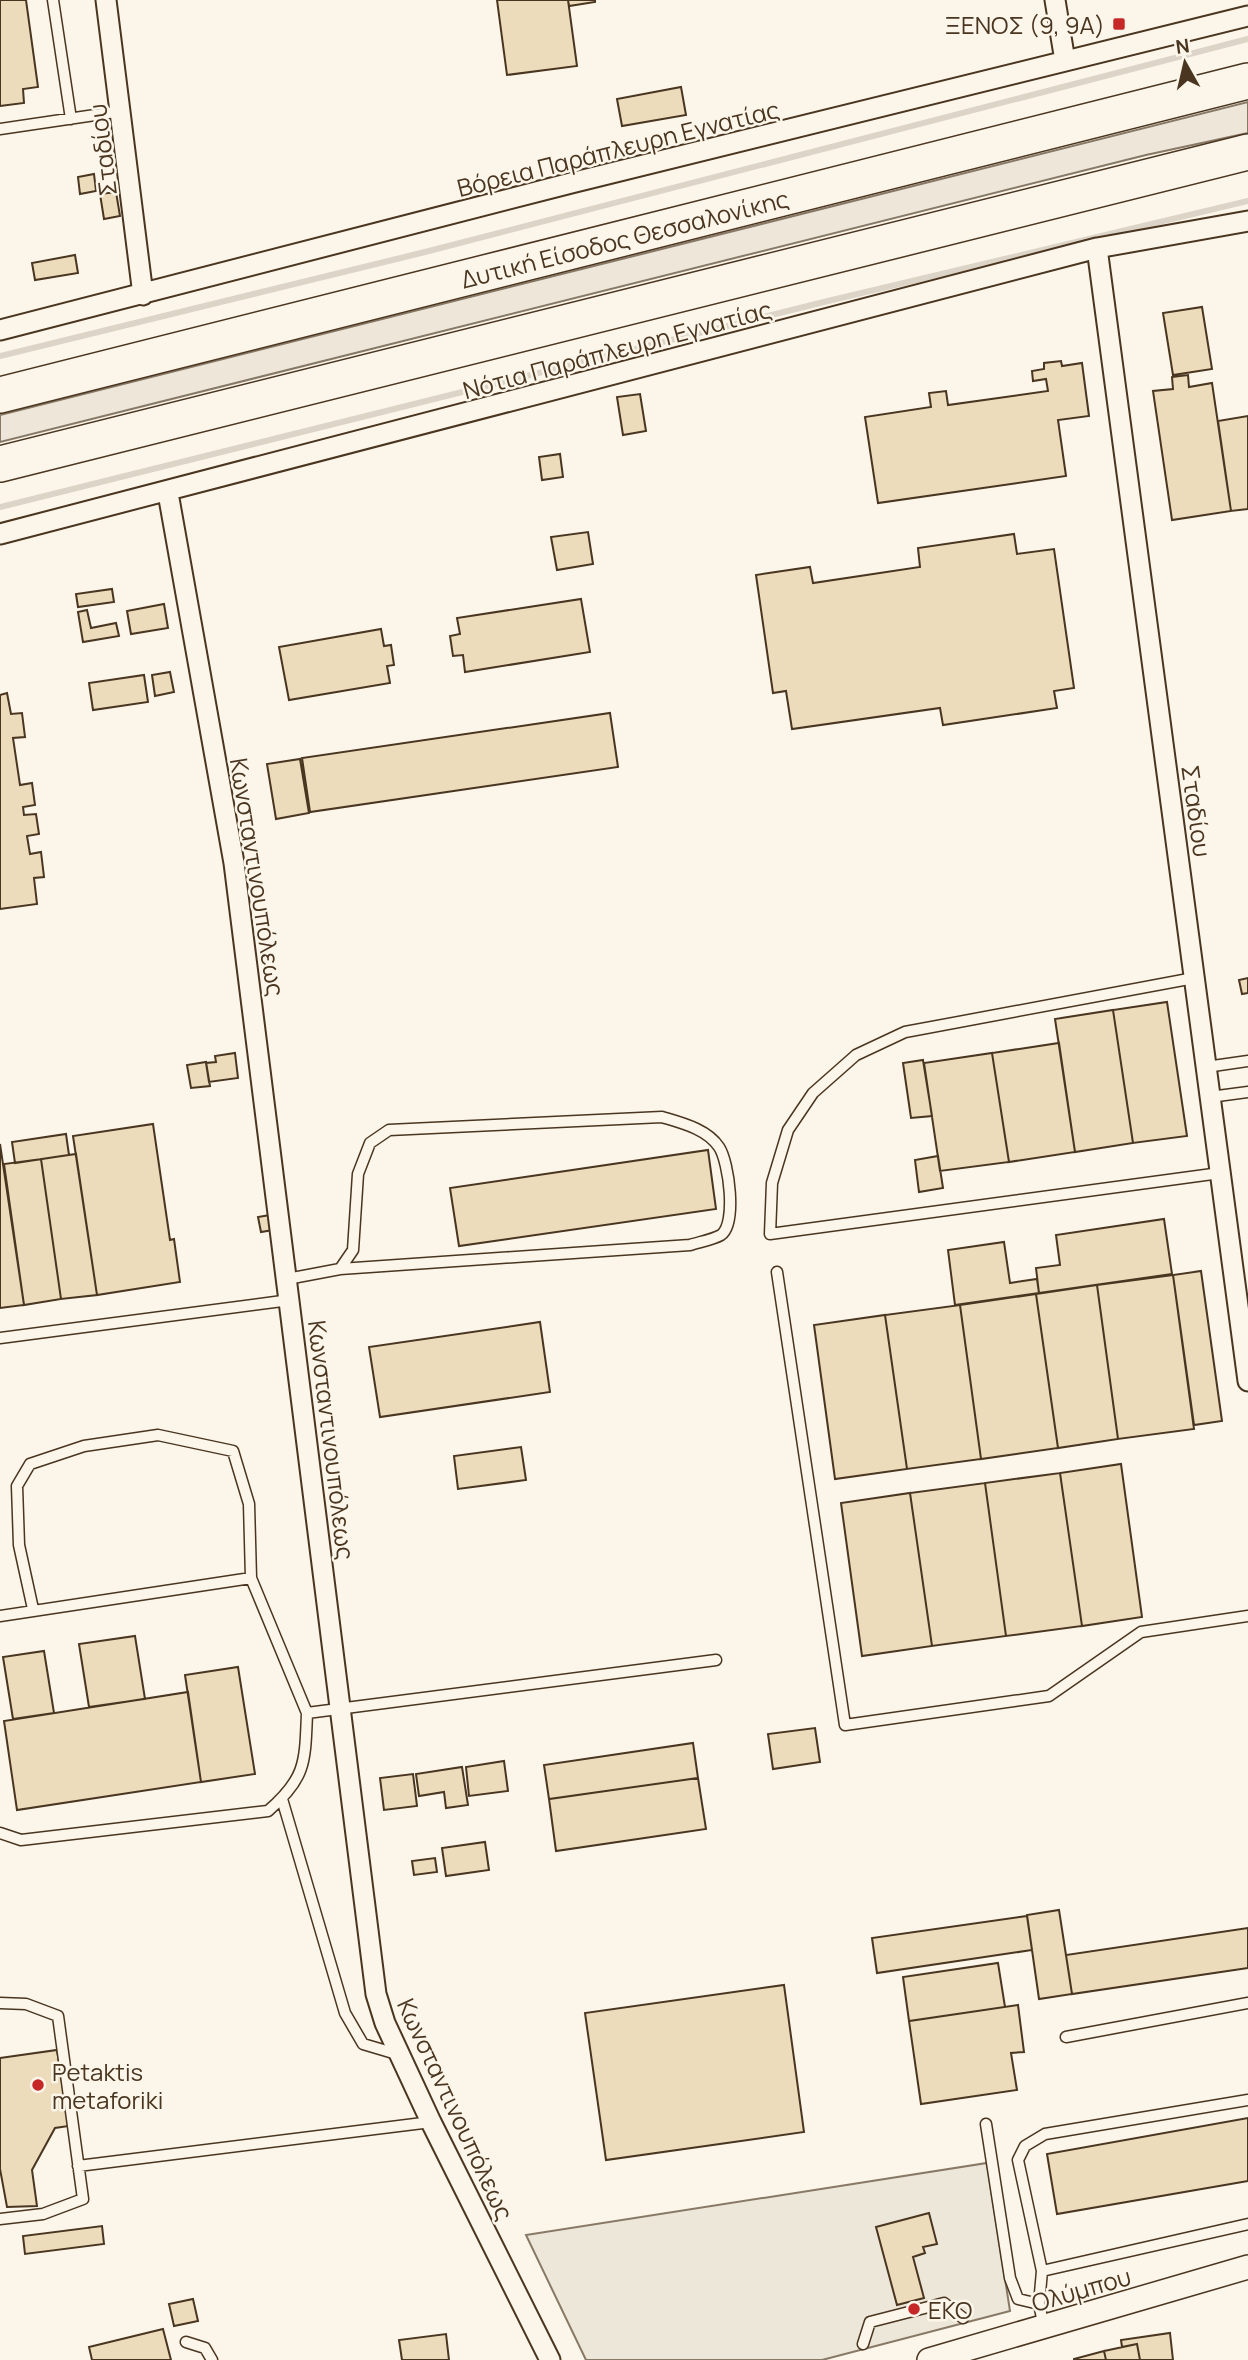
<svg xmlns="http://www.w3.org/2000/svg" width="1248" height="2360" viewBox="0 0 1248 2360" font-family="Manrope,sans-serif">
<rect width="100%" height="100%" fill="#fbf6e9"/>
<path fill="#ede6d9" stroke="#887966" stroke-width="2" d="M1248,102V133L1146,155L0,442V415Z"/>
<path fill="#ede7d9" stroke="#887966" stroke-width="2" d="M987,2163L1010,2311L822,2360H586L526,2235Z"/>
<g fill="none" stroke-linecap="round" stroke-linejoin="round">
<path stroke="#dcd4c6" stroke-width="6" d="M0,356L425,252L1248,39
M0,507L828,301L1248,201"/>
</g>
<path fill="#ecdcbc" stroke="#4a3520" stroke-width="2" d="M0,0H26L38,87L23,89L24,103L0,106Z
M497,0H568L577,66L507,75Z
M568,0H595V2L569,6Z
M681,87L686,115L622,126L617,99Z
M94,174L96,191L80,194L78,177Z
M116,192L120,216L104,219L100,194Z
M75,255L78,273L35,280L32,263Z
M1202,307L1212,369L1173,375L1163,313Z
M1061,361L1062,366L1082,363L1089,416L1058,420L1066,476L878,503L865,417L931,407L929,393L946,391L948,405L1048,391L1046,379L1033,381L1032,371L1044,369V363Z
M1188,375L1189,387L1212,383L1231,511L1172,520L1153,391L1173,389L1172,377Z
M640,394L646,431L623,435L617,397Z
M1248,416V509L1231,511L1218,421Z
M560,454L563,477L542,480L539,457Z
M588,532L593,564L557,570L551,537Z
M1014,534L1017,554L1054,549L1074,688L1054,691L1057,708L943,725L940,708L792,729L786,691L773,693L756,575L810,567L813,583L920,567L918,548Z
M112,589L114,602L78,607L76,594Z
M581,599L590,652L465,672L463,655L453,656L450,636L460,634L457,618Z
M164,604L168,628L131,634L127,611Z
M87,610L91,628L116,623L119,636L83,642L78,612Z
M381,629L384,646L391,645L394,665L387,666L390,683L289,700L279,647Z
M170,672L174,692L155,696L152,675Z
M144,675L148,702L93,710L89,683Z
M7,693L11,714L22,713L25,737L13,738L20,785L32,783L35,805L23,807L24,815L36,814L39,834L27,836L30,854L41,852L44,877L34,878L37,904L0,909V695Z
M610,713L618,767L310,812L302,758Z
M300,759L309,813L276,819L267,764Z
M1248,978V993L1242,994L1239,980Z
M1167,1002L1187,1136L1133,1143L1113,1010Z
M1113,1010L1133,1143L1075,1152L1055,1019Z
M1059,1043L1075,1152L1009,1162L992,1053Z
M235,1053L238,1078L209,1082L206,1063L216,1062L215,1056Z
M992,1053L1009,1162L940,1171L924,1063Z
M923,1060L932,1116L911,1118L903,1063Z
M206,1062L210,1086L191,1088L187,1065Z
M153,1124L170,1240L174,1239L180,1282L97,1295L73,1136Z
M66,1134L69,1155L15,1163L12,1142Z
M0,1144L24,1305L0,1308Z
M708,1150L716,1209L459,1246L450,1188Z
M76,1154L97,1295L61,1299L41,1159Z
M938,1156L943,1188L919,1192L915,1160Z
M41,1159L61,1299L24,1305L4,1164Z
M276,1214L279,1229L261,1232L258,1217Z
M1164,1219L1172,1274L1039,1293L1036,1268L1060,1265L1056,1235Z
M1004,1242L1010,1283L1037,1279L1039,1293L955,1305L948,1250Z
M1201,1271L1222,1421L1194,1425L1173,1275Z
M1173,1275L1194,1429L1118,1439L1097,1285Z
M1097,1285L1118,1439L1058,1448L1036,1294Z
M1036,1294L1058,1448L981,1459L960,1305Z
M960,1305L981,1459L907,1469L885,1315Z
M885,1315L907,1469L835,1479L814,1325Z
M540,1322L550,1392L380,1417L369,1347Z
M521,1447L526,1480L458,1489L454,1456Z
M1121,1464L1142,1617L1082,1626L1060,1473Z
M1060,1473L1082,1626L1006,1636L985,1483Z
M985,1483L1006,1636L932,1646L910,1493Z
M910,1493L932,1646L862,1656L841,1503Z
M135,1636L145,1699L89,1707L79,1644Z
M44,1651L54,1713L13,1719L3,1657Z
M238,1667L255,1774L201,1782L185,1675Z
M188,1692L201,1782L17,1810L4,1721Z
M815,1728L820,1762L773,1769L768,1734Z
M693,1743L698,1778L549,1799L544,1765Z
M504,1761L508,1791L469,1796L466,1767Z
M462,1767L468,1805L446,1808L444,1792L419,1796L416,1774Z
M413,1774L417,1806L384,1810L380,1778Z
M698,1778L706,1829L556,1851L549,1799Z
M485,1842L489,1870L446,1876L442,1848Z
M435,1858L437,1872L414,1875L412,1861Z
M1059,1910L1072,1994L1039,1999L1027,1915Z
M1027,1916L1032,1950L877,1973L872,1938Z
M1248,1928V1968L1072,1994L1066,1955Z
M998,1963L1005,2007L909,2021L903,1977Z
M784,1985L804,2132L606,2160L585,2013Z
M1018,2005L1024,2052L1011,2053L1017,2090L921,2104L909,2021Z
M57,2050L69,2126L55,2128L32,2170L37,2206L7,2207L0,2169V2058Z
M1248,2118V2181L1057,2214L1047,2154Z
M929,2213L937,2244L923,2247L925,2253L913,2257L924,2298L897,2305L876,2227Z
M102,2226L104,2244L25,2254L23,2236Z
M193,2299L198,2321L174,2326L169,2304Z
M163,2329L171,2360H92L89,2347Z
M1170,2333L1173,2360H1140L1137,2344L1122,2347L1121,2340Z
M446,2334L449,2360H402L399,2340Z
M1137,2344L1140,2360H1106L1104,2351Z
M1104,2351L1106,2360H1074V2359Z"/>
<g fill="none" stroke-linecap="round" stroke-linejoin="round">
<defs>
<path id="service" d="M53,0L71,119
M0,129L122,111
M1194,978L905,1032L856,1055L813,1093L788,1130L772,1183L770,1234L1220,1173
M1206,1067L1248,1061
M1210,1097L1248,1092
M777,1272L845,1725L1049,1696L1141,1632L1248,1616
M287,1279L340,1269L353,1250L358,1174L370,1143L389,1130L662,1117C682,1123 707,1129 719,1147C729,1162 737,1224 721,1235C712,1240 699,1242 690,1245L340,1269
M0,1338L290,1300
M33,1609L19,1545L17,1486L30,1464L84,1446L158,1435L233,1451L249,1504L251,1578L307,1713L716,1660
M0,1616L251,1578
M282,1799L345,2013L363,2044L400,2055
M0,1833L21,1840L268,1811C306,1778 305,1763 307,1713
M0,2003L26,2004L58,2016L83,2199L43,2214L0,2219
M1066,2037L1248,2003
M986,2124L1010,2278L1018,2299L1039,2304
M78,2166L431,2122
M1042,2271L1248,2224
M1044,2327L1039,2304L1042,2271L1018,2160L1025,2146L1045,2134L1248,2100
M186,2342L205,2348L212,2360
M863,2344L870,2322L944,2303L963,2318"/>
<path id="minor" d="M106,0L143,295
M1055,0L1065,61
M1097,248L1248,1381
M0,330L571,183L1248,16
M168,493L234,863L376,1994L385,2023L431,2122L550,2360
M0,534L1097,248L1248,221"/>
<path id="tertiary" d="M929,2360L1248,2267"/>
<g id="motorway">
<path id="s1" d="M0,395L1248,81"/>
<path d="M0,464L1248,152"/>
</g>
</defs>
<use href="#service" stroke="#4a3520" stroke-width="13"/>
<use href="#minor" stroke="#4a3520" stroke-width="23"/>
<use href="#tertiary" stroke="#4a3520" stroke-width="26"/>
<use href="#motorway" stroke="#4a3520" stroke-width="38"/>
<use href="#service" stroke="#fbf6e9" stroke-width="10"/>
<use href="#minor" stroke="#fbf6e9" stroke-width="19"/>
<use href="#tertiary" stroke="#fbf6e9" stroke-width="23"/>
<use href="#motorway" stroke="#fbf6e9" stroke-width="35"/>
</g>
<g fill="#c62828" stroke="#fbf6e9" stroke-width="2.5">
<rect x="1112" y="17" width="14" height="14" rx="3.5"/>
<circle cx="38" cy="2085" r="7"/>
<circle cx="914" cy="2309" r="7"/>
</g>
<g text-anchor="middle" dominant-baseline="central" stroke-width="5" stroke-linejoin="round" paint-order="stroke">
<g font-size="24" fill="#4a3520" stroke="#fbf6e9" text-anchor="start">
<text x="1105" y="24" text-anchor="end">ΞΕΝΟΣ (9, 9Α)</text>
<text x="52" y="2071">Petaktis<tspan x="52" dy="28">metaforiki</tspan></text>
<text x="928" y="2309">EKO</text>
</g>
<g font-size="24" fill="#4a3520" stroke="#fbf6e9">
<text transform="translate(618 148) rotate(-14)">Βόρεια Παράπλευρη Εγνατίας</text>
<text transform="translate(102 150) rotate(-97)">Σταδίου</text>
<text stroke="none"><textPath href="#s1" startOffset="644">Δυτική Είσοδος Θεσσαλονίκης</textPath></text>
<text transform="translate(617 349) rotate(-15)">Νότια Παράπλευρη Εγνατίας</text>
<text transform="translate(1197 811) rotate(82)">Σταδίου</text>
<text transform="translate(258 877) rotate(81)">Κωνσταντινουπόλεως</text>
<text transform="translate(332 1440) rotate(83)">Κωνσταντινουπόλεως</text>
<text transform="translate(456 2109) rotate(65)">Κωνσταντινουπόλεως</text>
<text transform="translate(1081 2289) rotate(-16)">Ολύμπου</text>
</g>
</g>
<g transform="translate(1185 63) rotate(352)" stroke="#fbf6e9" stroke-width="5" paint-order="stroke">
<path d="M0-5L12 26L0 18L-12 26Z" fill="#4a3520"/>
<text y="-10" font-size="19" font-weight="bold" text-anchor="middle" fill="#4a3520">N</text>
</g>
</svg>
